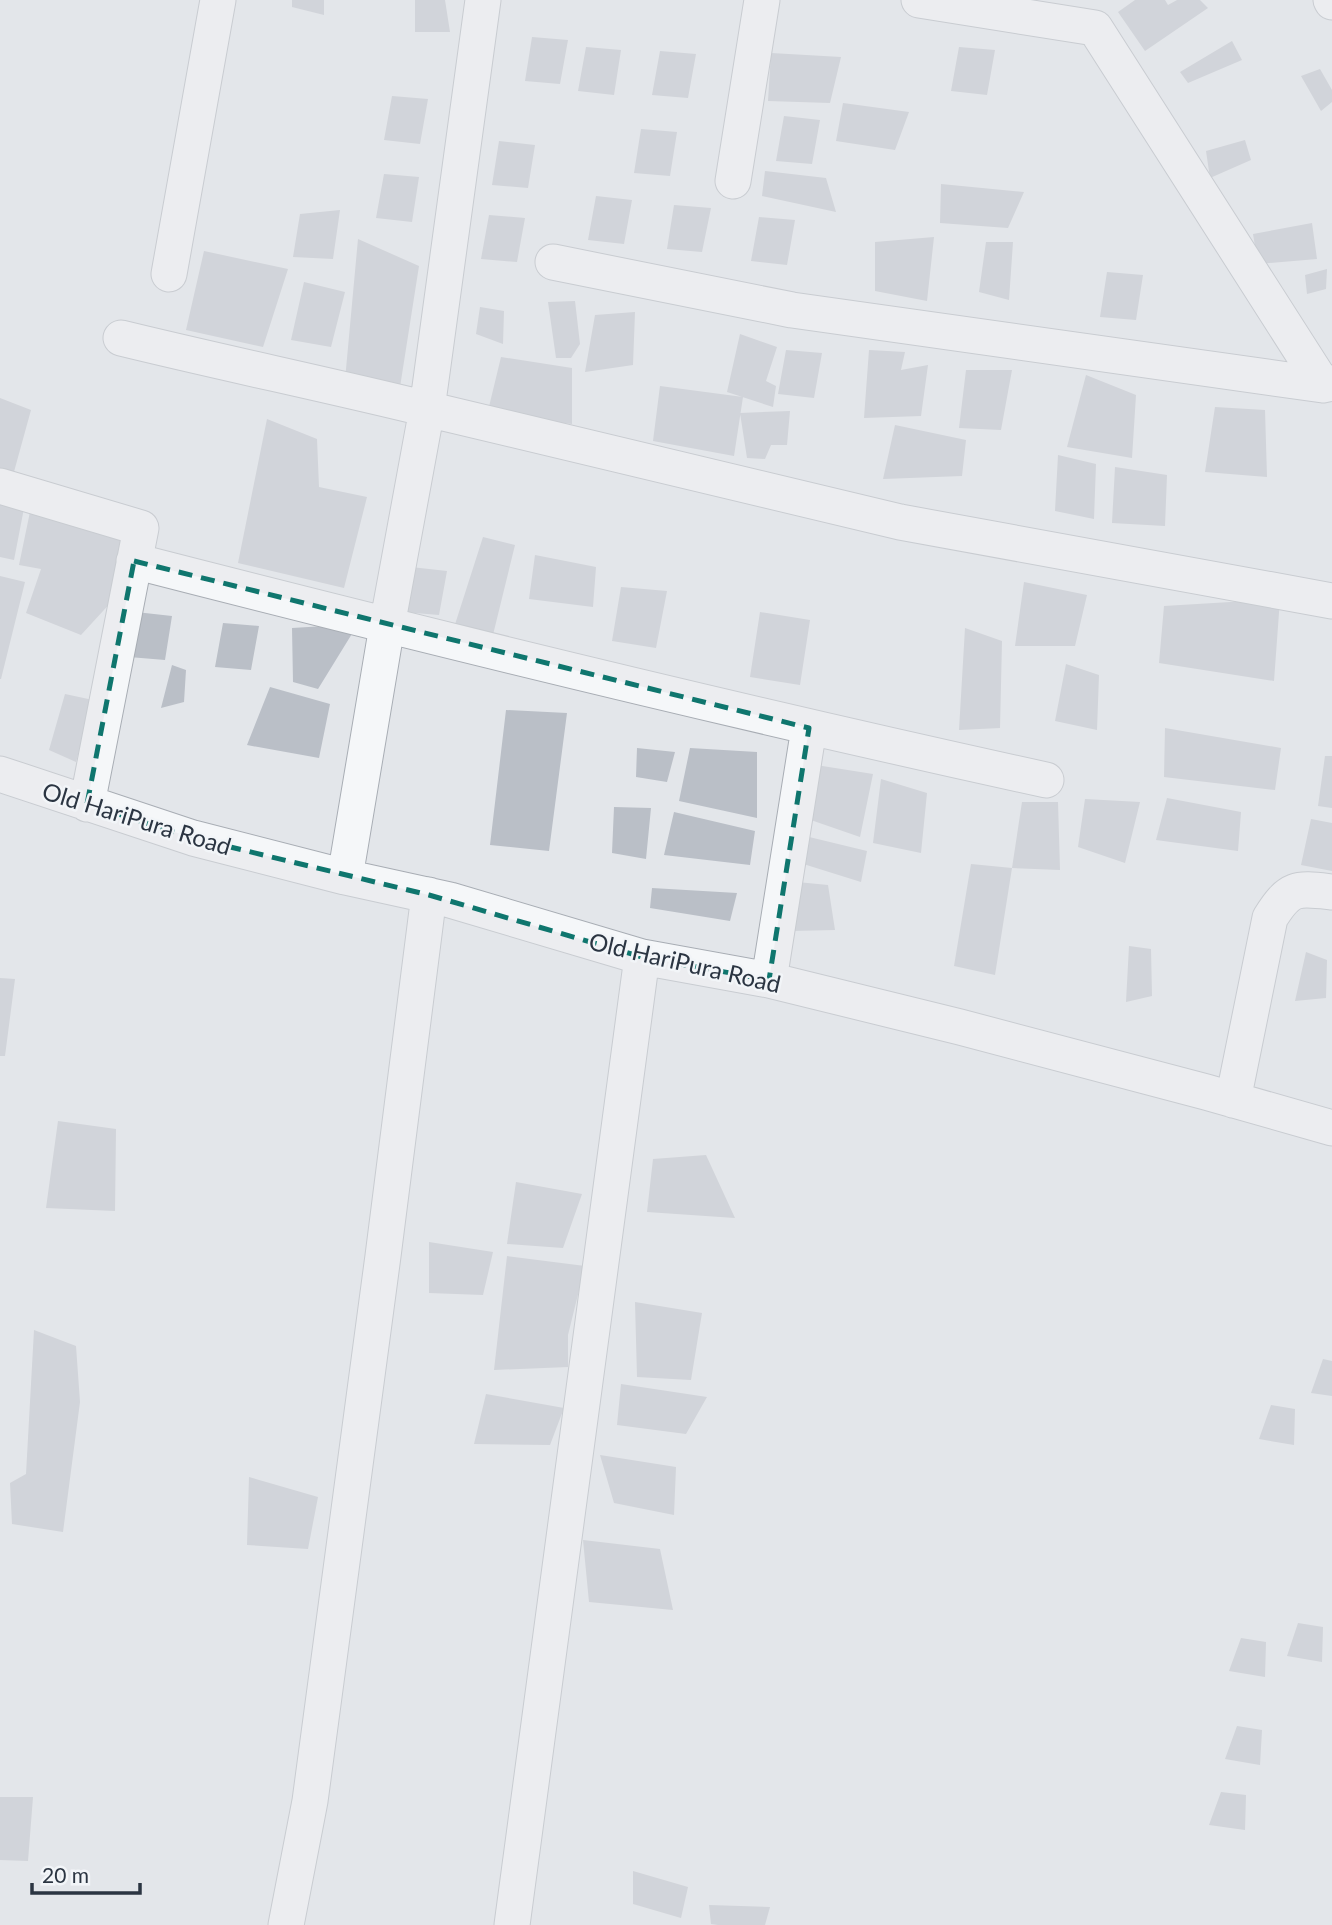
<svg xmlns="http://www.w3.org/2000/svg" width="1332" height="1925" viewBox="0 0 1332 1925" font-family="Lato,sans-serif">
<rect width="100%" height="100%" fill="#e3e6ea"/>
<path fill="#babfc7" d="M292,0H324V15L292,7Z
M415,0H445L450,32H415Z
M1135,0H1165L1168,5L1177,0H1200L1208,8L1145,51L1118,12Z
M532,37L568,40L560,84L525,81Z
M1232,41L1242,60L1188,83L1180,72Z
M586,47L621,50L614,95L578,91Z
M959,47L995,50L987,95L951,91Z
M660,51L696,54L688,98L652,95Z
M771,53L841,57L830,103L768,101Z
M1320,69L1332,90V102L1321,111L1301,76Z
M392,96L428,99L420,144L384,140Z
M843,103L909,112L895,150L836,141Z
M784,116L820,120L812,164L776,161Z
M641,129L677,132L670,176L634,173Z
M1245,140L1251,160L1210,178L1206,151Z
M499,141L535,145L528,188L492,185Z
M765,171L826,178L836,212L762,196Z
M384,174L419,177L412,222L376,218Z
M941,184L1024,192L1008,228L940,223Z
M596,196L632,200L624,244L588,240Z
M674,205L711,208L702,252L667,249Z
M340,210L333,259L293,257L300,214Z
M489,215L525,218L517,262L481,259Z
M759,217L795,220L787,265L751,261Z
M1312,223L1317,259L1258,264L1253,234Z
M934,237L927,301L875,291V242Z
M358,239L419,266L400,387L345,380Z
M986,242H1013L1009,300L979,292Z
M204,251L288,269L263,347L186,330Z
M1327,269L1326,289L1307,294L1305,275Z
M1107,272L1143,275L1136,320L1100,317Z
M304,282L345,292L331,347L291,340Z
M575,301L580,344L571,358H556L548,302Z
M480,307L504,311L503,344L476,334Z
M635,312L633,365L585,372L595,315Z
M740,334L777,347L766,381L776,386L773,407L727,392Z
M786,350L822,353L814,398L778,394Z
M869,350L905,352L901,370L928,365L921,416L864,418Z
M501,357L572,368V424L487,415Z
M966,370H1012L1001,430L959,428Z
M1086,375L1136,395L1132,458L1067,447Z
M660,386L743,397L734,456L653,441Z
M0,398L31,410L12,479L0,473Z
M1215,407L1265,410L1267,477L1205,472Z
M790,411L787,445H771L765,459L747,458L740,413Z
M267,419L317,439L319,487L367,497L344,588L238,563Z
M895,425L966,440L962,476L883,479Z
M1058,455L1096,464L1094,519L1055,511Z
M1115,467L1167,475L1165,526L1112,523Z
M0,498L25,503L14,560L0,557Z
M31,507L137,529L125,587L81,635L26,613L41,569L19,565Z
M483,537L515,545L490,647L450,640Z
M535,555L596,567L593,607L529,599Z
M411,567L447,571L439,615L403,612Z
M0,576L25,582L1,679H0Z
M1024,582L1087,595L1075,646H1015Z
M621,587L667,591L656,648L612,641Z
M1280,599L1274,681L1159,663L1164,606Z
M136,612L172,616L165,660L129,657Z
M760,612L810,620L800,685L750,677Z
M223,623L259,626L251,670L215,667Z
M358,624L318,689L293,682L292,628Z
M965,628L1002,641L1000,728L959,730Z
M1066,664L1099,675L1097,730L1055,721Z
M172,665L186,670L184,702L161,708Z
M270,687L330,704L319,758L247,745Z
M65,694L93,700L76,762L49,750Z
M506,710L567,713L549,851L490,845Z
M1165,728L1281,748L1275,790L1164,777Z
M637,748L675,752L667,782L636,777Z
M690,748L757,752V818L679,801Z
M1325,756H1332V808L1318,806Z
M816,765L873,774L860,837L805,818Z
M881,779L927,793L921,853L873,843Z
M1167,798L1241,812L1238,851L1156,840Z
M1085,799L1140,802L1125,863L1078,847Z
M1022,802H1058L1060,870L1012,868L995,975L954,966L971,864L1012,868Z
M614,807L651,808L646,859L612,853Z
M674,812L755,831L750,865L664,855Z
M1311,819L1332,823V871L1301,865Z
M805,836L867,851L861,882L797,862Z
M797,882L828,885L835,930L791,931Z
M652,888L737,893L730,921L650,908Z
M1129,946L1151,949L1152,996L1126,1002Z
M1306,952L1327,960L1326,998L1295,1001Z
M0,978L15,979L5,1056H0Z
M58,1121L116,1129L115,1211L46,1208Z
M706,1155L735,1218L647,1212L653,1159Z
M516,1182L582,1194L563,1248L507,1244Z
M429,1242L493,1252L483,1295L429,1293Z
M507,1256L585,1266L568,1335V1367L494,1370Z
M635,1302L702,1313L691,1380L637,1377Z
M34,1330L76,1346L80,1402L63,1532L12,1524L10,1483L26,1474Z
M1323,1359L1332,1361V1396L1311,1393Z
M621,1384L707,1397L686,1434L617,1425Z
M486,1394L564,1408L550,1445L474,1444Z
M1271,1405L1295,1409L1294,1445L1259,1439Z
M600,1455L676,1467L674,1515L614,1503Z
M249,1477L318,1497L308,1549L247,1545Z
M583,1540L660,1549L673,1610L589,1602Z
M1298,1623L1323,1627L1322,1662L1287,1656Z
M1241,1638L1266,1642L1265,1677L1229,1671Z
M1237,1726L1262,1730L1260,1765L1225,1759Z
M1221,1792L1246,1795L1245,1830L1209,1825Z
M0,1797H33L28,1861L0,1860Z
M633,1871L688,1887L681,1918L633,1904Z
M709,1905L770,1907L765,1925H718L711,1924Z"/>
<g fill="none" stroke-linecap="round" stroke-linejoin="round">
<defs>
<path id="street" d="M483,0L427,409L900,522L1332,601
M919,0L1095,28L1323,385
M1331,0L1332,2
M733,181L762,0
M553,262L792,310L1323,385L1332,383
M169,274L218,0
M121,338C223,363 325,384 427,409L387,626L345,877
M0,486L141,528L87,804
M134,561C437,639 740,713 1046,780
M0,774L193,838L345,877L450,900L642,957L769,980L960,1027L1206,1092L1332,1128
M769,980L809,728
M1233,1100L1270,918C1290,886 1297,888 1332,892
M286,1925L310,1801L383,1256L429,895
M512,1925L642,957"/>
</defs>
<use href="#street" stroke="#a8adb4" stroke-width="37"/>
<use href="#street" stroke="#f5f7f9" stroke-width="35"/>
</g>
<path d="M0 0H1332V1925H0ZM134,561L809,728L769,980L642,957L429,895L193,838L87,804Z" fill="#e3e6ea" fill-opacity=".55" fill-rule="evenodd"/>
<path fill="none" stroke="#0f766e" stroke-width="5" stroke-dasharray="14 9" stroke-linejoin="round" d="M134,561L809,728L769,980L642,957L429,895L193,838L87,804Z"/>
<g text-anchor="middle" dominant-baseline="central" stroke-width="5" stroke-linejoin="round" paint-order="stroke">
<g font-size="24" fill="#2b3542" stroke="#f2f5f8">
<text transform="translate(137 818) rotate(17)">Old HariPura Road</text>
<text transform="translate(685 962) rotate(13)">Old HariPura Road</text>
</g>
</g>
<path d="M32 1883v10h108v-10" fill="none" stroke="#2b3542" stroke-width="3.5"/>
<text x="42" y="1883" font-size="21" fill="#2b3542" stroke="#f2f5f8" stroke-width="5" paint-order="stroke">20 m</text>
</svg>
